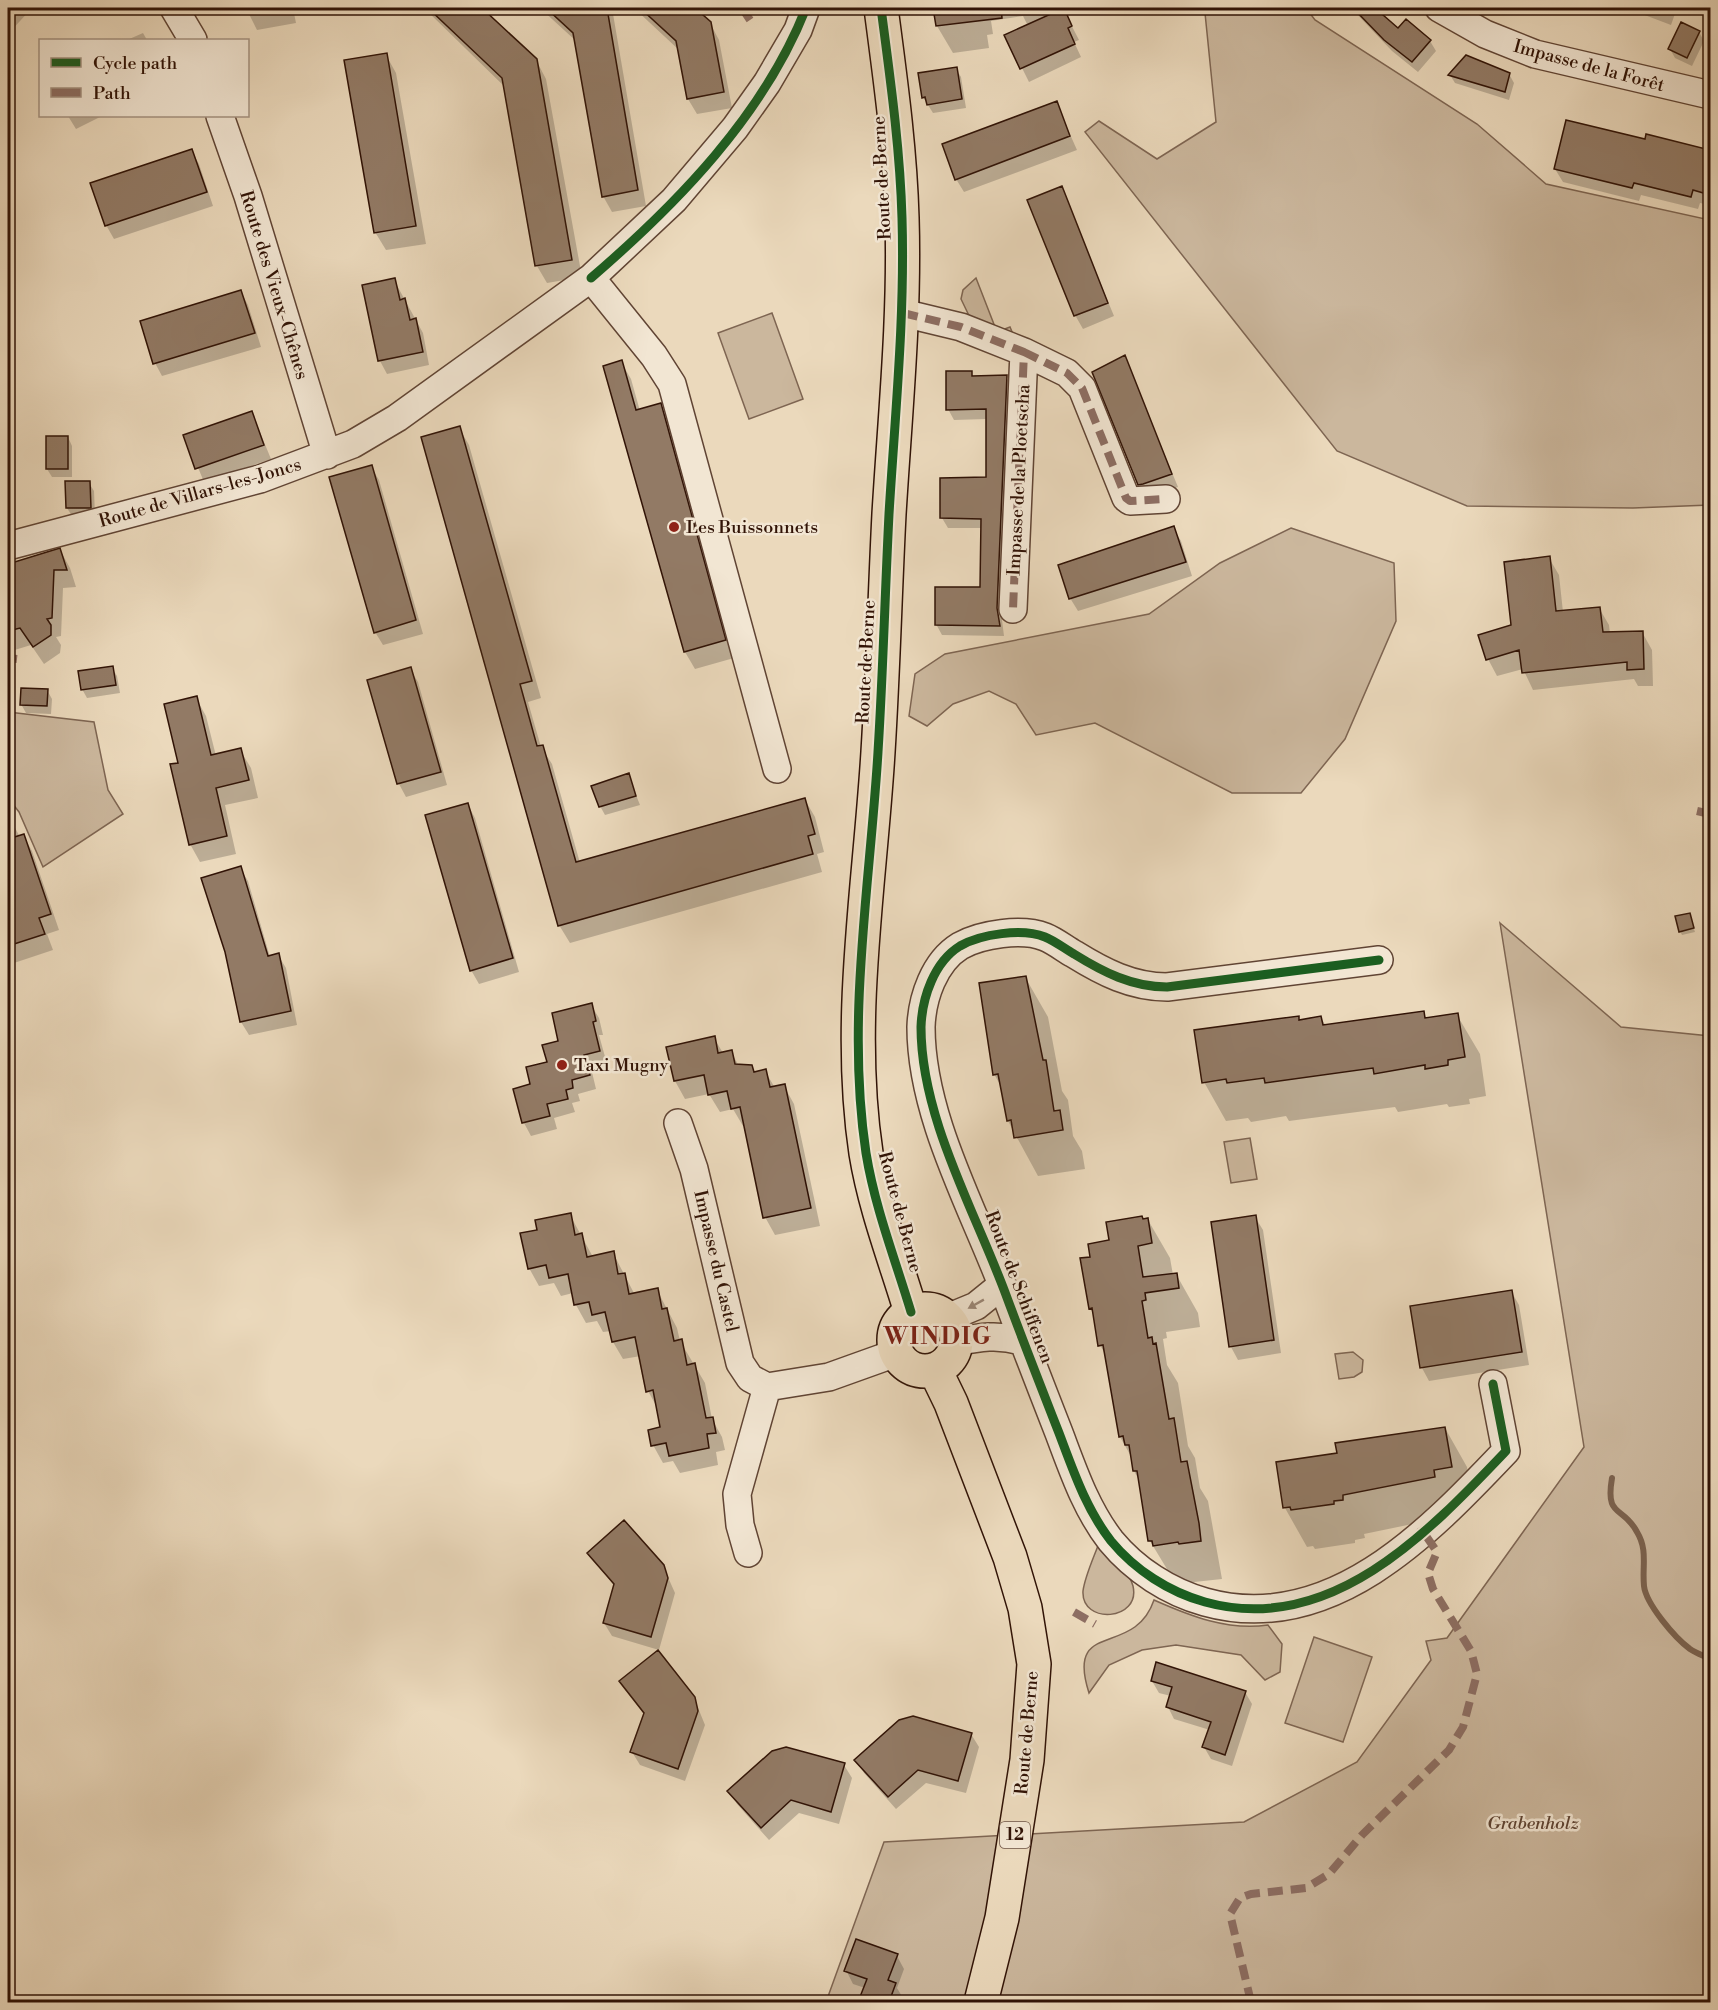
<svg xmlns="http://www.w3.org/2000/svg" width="1718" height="2010" viewBox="0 0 1718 2010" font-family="'Libre Bodoni',serif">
<rect width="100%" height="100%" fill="#ebd9bc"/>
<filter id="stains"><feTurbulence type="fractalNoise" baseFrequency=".00333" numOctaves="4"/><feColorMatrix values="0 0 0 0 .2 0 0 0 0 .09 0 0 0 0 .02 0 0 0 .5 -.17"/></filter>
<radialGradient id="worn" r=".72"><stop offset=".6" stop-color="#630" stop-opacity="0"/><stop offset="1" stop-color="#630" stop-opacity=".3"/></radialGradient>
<path fill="#cbb79d" stroke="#7e6552" stroke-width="1.5" d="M1202,8H1306L1315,20L1477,124L1546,184L1710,220V505L1633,508L1467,506L1337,451L1085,132L1099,121L1157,159L1216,122L1205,13Z
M976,278L997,332L1010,327L1015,339L973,324L961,299L963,290Z
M772,313L803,399L749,419L718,333Z
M1291,528L1394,563L1396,621L1345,739L1301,793H1232L1095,723L1036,735L1016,704L989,691L953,704L927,726L909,716L915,674L945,654L1149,614L1220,563Z
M8,712L94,722L108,790L123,814L43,867L19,812L8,798Z
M1500,923L1621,1027L1710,1036V2002H826L884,1842L1244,1822L1357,1762L1431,1660L1426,1641L1447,1638L1584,1447Z
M1250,1138L1257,1179L1231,1183L1224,1142Z
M1353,1352L1363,1360L1362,1372L1354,1377L1339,1379L1335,1354Z
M1099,1543C1110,1555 1129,1571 1133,1586C1141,1621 1081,1625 1083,1591C1085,1576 1094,1557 1099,1543Z
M1154,1600C1190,1616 1228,1631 1268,1625L1282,1644L1280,1672L1265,1680L1241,1655L1176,1645L1142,1650L1109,1665L1089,1693C1065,1618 1134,1659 1154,1600Z
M1314,1637L1372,1657L1343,1742L1285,1723Z"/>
<path fill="#0003" d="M8,8H32L8,34Z
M246,8H293L296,23L257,30Z
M424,8H479L536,60L546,79L582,277L547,283L537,266L506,88Z
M540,8H612L646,206L612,212L603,196L576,41Z
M634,8H693L710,23L719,40L732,108L697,114L688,99L679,50Z
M935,8H1054L1055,13L1063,9L1079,40L1074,42L1081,57L1029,82L1006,36L1033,23L1027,24L1023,16L991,21L993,34L987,35L989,48L953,53L937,26Z
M1351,8H1375L1399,30L1430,41L1436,51L1418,72L1392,51Z
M1632,8H1677L1671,25L1634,11Z
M1699,32L1704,41L1692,66L1675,58L1670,49Z
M143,33L147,40H127Z
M386,55L396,73L426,244L386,250L375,232Z
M956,69L961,77L966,108L933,113L923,97Z
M1509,74L1514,83L1509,100L1455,83L1450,75Z
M1056,103L1077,150L964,192L956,179Z
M68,116H102L76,129Z
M1646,141L1704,150L1706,144L1710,145V205L1700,203L1698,209L1641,195L1639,201L1563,182L1555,169Z
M191,150L199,164L213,206L114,239L106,225Z
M1061,188L1114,316L1083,329L1075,315Z
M394,280L423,333L429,365L387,374L380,361L363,287Z
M241,292L248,305L261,347L162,376L155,363Z
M1124,357L1178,487L1151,497L1147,498L1139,484Z
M621,362L631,379L640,411L660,405L670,422L734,658L695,669L685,652L605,367Z
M971,373L974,377H1006L1012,387L1002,620L1004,636L942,635L936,624L982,589V528H948L942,518L987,479V419L954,420L948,409Z
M252,413L271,459L204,482L185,436Z
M459,428L469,445L541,698L528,702L541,747L552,764L580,863L805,800L815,817L824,852L817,854L822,872L570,943L559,925Z
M68,437L72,446V477H52L47,469Z
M371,467L379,480L423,634L383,645L375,632Z
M89,483L94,491L95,516H72L67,508Z
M12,518L18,536L8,540V519Z
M1173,528L1181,541L1192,576L1078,611L1070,598Z
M60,550L70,568L76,587L63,588L61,636L56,637L61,645L60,653L44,664L31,645L8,652V566Z
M1549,558L1559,575L1563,612L1599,608L1609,625L1610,634L1642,632L1652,650L1653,686H1638L1634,679L1533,690L1523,669L1497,676L1488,659L1513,626Z
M112,668L117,676L120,693L87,698L82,689Z
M410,669L418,682L447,785L406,797L399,784L369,681Z
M47,690L52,699L51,714L26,713L21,704Z
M196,698L206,716L216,756L240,750L251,768L258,798L225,805L236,854L200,862L190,844L180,764Z
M628,775L640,805L605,815L600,806Z
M468,805L475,818L519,972L479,984L471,970Z
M9,817L20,837L23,835L32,851L59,930L47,934L53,950L8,965Z
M240,868L248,881L270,957L278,955L286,968L297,1025L249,1035L241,1022Z
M1689,914L1695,932L1682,935L1680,931Z
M1025,977L1048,1017L1062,1091L1068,1100L1073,1136L1082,1151L1085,1169L1038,1176L1008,1121L1002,1088L994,1074Z
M8,990L14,1008L8,1010Z
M591,1005L599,1018L603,1035H599L607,1064L591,1068L596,1089L578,1094L580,1101L572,1103L575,1112L554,1118L557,1129L531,1136L524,1123L515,1090L532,1086L560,1042Z
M1423,1013L1427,1019L1457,1015L1480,1054L1486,1096L1469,1099L1470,1104L1449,1107L1447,1104L1398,1112L1395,1107L1289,1121L1286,1116L1251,1122L1248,1118L1226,1121L1204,1082L1298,1018L1300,1021L1321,1018L1326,1026Z
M714,1038L723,1053L731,1052L739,1066H751L755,1073L765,1071L775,1088L784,1086L794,1104L820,1226L775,1235L765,1217L745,1126H743L733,1109L720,1112L709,1094L685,1099L675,1081Z
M570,1215L593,1257L613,1253L635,1295L657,1290L677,1328L680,1341L705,1383L712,1419L722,1437L725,1450L716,1452L718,1465L680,1473L673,1461L663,1463L653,1445L662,1429L658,1409L648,1391L641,1356L623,1359L613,1342L611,1331L603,1332L597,1321L586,1323L576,1305L573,1293L561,1296L554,1283L539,1286L529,1268L538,1231Z
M1255,1217L1263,1230L1281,1353L1238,1360L1231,1347Z
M1148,1220L1170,1258L1173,1275L1176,1274L1198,1313L1200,1327L1166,1332L1167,1338L1163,1339L1167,1365L1178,1383L1188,1446L1195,1458L1200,1488L1208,1501L1222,1579L1176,1584L1150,1541L1140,1482L1134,1471L1132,1458L1120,1437L1106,1356L1100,1345L1095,1317L1090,1308L1091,1258L1111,1241Z
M1511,1291L1519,1305L1529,1365L1429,1381L1422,1368Z
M1445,1428L1467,1467L1473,1506L1455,1508L1456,1515L1364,1534L1365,1538L1355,1540V1543L1315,1549L1313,1546L1307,1547L1285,1508L1278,1464L1338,1455Z
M589,1553L663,1566L675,1593L659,1650L612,1636L604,1623L615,1587Z
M621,1681L694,1698L705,1725L685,1781L640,1765L632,1752L645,1716Z
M1152,1681L1245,1692L1252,1704L1232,1766L1211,1759L1204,1747L1210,1730L1174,1719L1168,1707L1171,1696L1159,1693Z
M971,1734L979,1747L966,1793L926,1783L896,1809L864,1773L856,1760Z
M844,1765L852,1778L839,1824L799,1813L769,1840L737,1804L729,1791Z
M897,1956L904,1969L897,1988L903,1998L901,2002H860L865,1988L853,1984L846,1970Z"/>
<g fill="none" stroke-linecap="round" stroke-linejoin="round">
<path stroke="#7b624e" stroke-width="6" d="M1612,1478C1605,1519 1623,1505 1637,1532C1648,1550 1642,1566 1644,1586C1646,1604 1675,1638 1690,1649C1696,1653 1704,1656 1710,1659"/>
</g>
<path fill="#927a65" stroke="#311306" stroke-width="1.5" d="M428,8H482L537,59L572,260L535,266L502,78Z
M546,8H607L638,190L602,197L573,33Z
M640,8H695L711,22L724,92L687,99L676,41Z
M933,8H1001L1002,18L936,26Z
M1064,8L1072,26L1068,28L1075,44L1020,69L1004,35Z
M1353,8H1375L1398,28L1406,19L1431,40L1412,62L1384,40Z
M1681,22L1700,31L1687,58L1668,49Z
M387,53L416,226L374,233L344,60Z
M1466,55L1510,73L1505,92L1448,75Z
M957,67L962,99L927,105L925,97L922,98L918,73Z
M1057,101L1070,136L955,180L942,144Z
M1566,120L1645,139L1646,134L1710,150V195L1693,190L1691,197L1634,183L1632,188L1554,169Z
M192,149L207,192L105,226L90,183Z
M1062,186L1108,303L1074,316L1027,200Z
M395,278L400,300L405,298L410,320L416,318L423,352L378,361L362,285Z
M241,290L255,333L153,364L140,321Z
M1125,355L1172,474L1143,484L1138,485L1092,372Z
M622,360L636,410L661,403L726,640L684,652L603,366Z
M946,371H972V376L1007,375L997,608L1000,626L935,625V587H980L981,519L940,518V478L986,477V409L946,410Z
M252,411L264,445L195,469L183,435Z
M460,426L532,681L520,684L537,746L543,745L576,862L805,798L815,834L808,836L813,854L558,926L421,437Z
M46,436H68V469H46Z
M372,465L416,620L374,633L329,477Z
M65,481H90L91,508H66Z
M1174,526L1186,562L1069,599L1058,565Z
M60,548L67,570H54L52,618L47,619L51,625V635L33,647L20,628L8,631V564Z
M1550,556L1556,611L1600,607L1603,632L1643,631L1644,669L1627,670V662L1522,673L1519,650L1486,660L1478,635L1511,625L1504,562Z
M113,666L116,685L81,690L78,671Z
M411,667L441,772L397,784L367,680Z
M21,688L48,689L47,706L20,705Z
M197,696L211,755L241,748L249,780L216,788L227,836L189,845L170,764L178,763L164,704Z
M629,773L636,796L599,807L591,786Z
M468,803L513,958L470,971L425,815Z
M24,834L51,914L39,918L45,934L8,946V839Z
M241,866L268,956L279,953L291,1011L240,1022L225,952L201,878Z
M1690,913L1694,928L1679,932L1675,916Z
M1026,976L1043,1060H1046L1054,1111L1060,1110L1063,1130L1014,1138L1011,1120L1007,1121L998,1074L993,1075L979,983Z
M592,1003L596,1021L593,1022L600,1051L584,1055L590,1075L572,1080L573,1088L566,1090L568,1099L547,1104L550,1116L522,1123L513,1089L530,1084L526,1067L547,1062L542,1045L558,1041L552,1013Z
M1424,1011L1425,1018L1458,1013L1465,1057L1448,1060V1065L1425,1069V1065L1374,1074L1373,1068L1265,1083L1264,1078L1227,1083L1226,1079L1202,1083L1194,1030L1299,1016V1020L1321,1016L1323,1025Z
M715,1036L718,1053L732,1050L735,1064L752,1065L754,1072L766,1069L770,1087L785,1084L811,1208L763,1218L740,1107L731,1109L727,1091L708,1095L704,1075L674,1081L666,1047Z
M571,1213L575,1235L582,1233L587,1257L614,1251L618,1274L625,1273L629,1294L658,1288L662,1309L667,1308L674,1341L682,1339L687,1365L695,1363L706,1418L713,1417L716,1433L707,1434L709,1448L669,1456L666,1443L651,1446L648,1430L660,1427L653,1390L646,1392L635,1337L612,1342L605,1312L592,1315L589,1302L574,1305L568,1274L549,1278L546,1265L528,1269L520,1233L537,1230L535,1220Z
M1256,1215L1274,1340L1229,1347L1211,1222Z
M1142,1216L1143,1219L1148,1218L1152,1243L1138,1246L1143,1277L1177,1273L1179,1288L1145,1293L1146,1300L1142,1301L1148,1338L1152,1337L1153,1344L1156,1343L1169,1419L1174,1418L1181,1462L1187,1461L1199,1523L1201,1541L1179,1544L1178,1542L1153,1546L1152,1541H1148L1137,1471H1133L1129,1445H1125L1123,1436L1119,1437L1103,1345L1098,1346L1092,1308L1089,1309L1080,1258L1090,1257L1088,1244L1109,1240L1106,1222Z
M1512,1290L1522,1352L1420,1368L1410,1306Z
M1445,1427L1452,1467L1434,1470L1435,1477L1343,1495V1500L1334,1501V1504L1291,1510L1290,1507L1283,1508L1276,1462L1337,1453L1335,1443Z
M624,1520L664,1565L668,1578L651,1637L603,1623L614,1584L587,1553Z
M658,1650L695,1697L698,1711L678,1769L630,1752L644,1713L619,1681Z
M1156,1662L1246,1691L1225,1755L1202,1747L1211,1722L1166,1707L1172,1687L1151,1681Z
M913,1716L972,1733L958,1781L918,1770L888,1797L854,1760L899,1720Z
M786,1747L845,1763L831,1812L791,1800L761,1828L727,1791L772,1751Z
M856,1939L898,1954L888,1980L896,1983L889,2002H858L867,1979L844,1971Z"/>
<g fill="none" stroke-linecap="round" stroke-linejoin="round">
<defs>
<path id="minor" d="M174,8L193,40
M1439,8L1485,34L1535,54L1710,95
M220,116L248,196L327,455
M591,278L654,356L672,384L777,769
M903,313L961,327L1024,352L1013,609
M1024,352L1067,373L1082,388L1126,498L1130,501L1166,499
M8,546L260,479L353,444L397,418L591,278L674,200L735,128L767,83L798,30L806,8
M1379,960L1167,987C1132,987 1103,972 1074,954C1065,949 1055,941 1045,937C1022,928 981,934 960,946C934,962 922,998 921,1027C921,1118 975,1211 1006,1295C1023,1341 1041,1387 1059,1433C1073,1470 1086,1509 1111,1541C1135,1570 1169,1592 1205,1602C1330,1637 1429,1532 1506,1451L1493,1384
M678,1123L694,1169L740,1363L750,1378L767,1387L737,1494L740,1525L748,1553
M947,1318L976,1306L1002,1285
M956,1342C980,1337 998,1334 1022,1341
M767,1387L829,1377L896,1353"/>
<path id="major" d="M881,8C890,77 900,147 902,218C905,317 895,415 889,514C885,593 883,672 878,752C870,885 846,1020 866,1153C875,1208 895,1259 911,1312
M894 1340a31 31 0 1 1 62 0a31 31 0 1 1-62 0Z
M935,1370L951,1403L1010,1557L1025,1608L1034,1664L1027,1760L1002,1918L981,2002"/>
</defs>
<use href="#minor" stroke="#604434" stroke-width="30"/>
<use href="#major" stroke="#311306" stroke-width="36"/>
<use href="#minor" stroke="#f2e6d3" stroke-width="27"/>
<use href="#major" stroke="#ebd9bc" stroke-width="33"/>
<path stroke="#8d6e63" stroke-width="8" stroke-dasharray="15 8" stroke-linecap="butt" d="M742,8L750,20
M903,313L961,327L1024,352L1013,609
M1024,352L1067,373L1082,388L1126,498L1130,501L1166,499
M8,658L17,659
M1697,811L1710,814
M1074,1612L1095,1624
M1251,2002L1230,1914L1240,1898L1251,1894L1306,1888L1329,1874L1362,1835L1449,1750L1463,1727L1477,1674L1471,1651L1433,1589L1428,1573L1437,1552L1420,1527"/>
<defs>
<path id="cycleway" d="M881,8C890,77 900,147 902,218C905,317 895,415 889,514C885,593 883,672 878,752C870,885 846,1020 866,1153C875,1208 895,1259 911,1312
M591,278C677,204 764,115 806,8
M1379,960L1167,987C1132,987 1103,972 1074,954C1065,949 1055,941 1045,937C1022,928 981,934 960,946C934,962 922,998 921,1027C921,1118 975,1211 1006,1295C1023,1341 1041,1387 1059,1433C1073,1470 1086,1509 1111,1541C1135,1570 1169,1592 1205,1602C1330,1637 1429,1532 1506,1451L1493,1384"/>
</defs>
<use href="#cycleway" stroke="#f2e6d3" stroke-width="13"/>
<use href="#cycleway" stroke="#1b5e20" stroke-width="9"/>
</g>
<defs><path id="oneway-solid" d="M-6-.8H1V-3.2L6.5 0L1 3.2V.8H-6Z" transform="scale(1.5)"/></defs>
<use fill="#9b8777" href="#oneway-solid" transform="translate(976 1304) rotate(151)"/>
<g fill="#8f2418" stroke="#f2e6d3" stroke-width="2">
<circle cx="674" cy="527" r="6"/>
<circle cx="562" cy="1065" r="6"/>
</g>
<g text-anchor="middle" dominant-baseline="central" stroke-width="5" stroke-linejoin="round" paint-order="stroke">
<rect fill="#f2e6d3" stroke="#6b5244" stroke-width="1.5" x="1000" y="1822" width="30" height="26" rx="4.5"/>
<g font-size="16" font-weight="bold" fill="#311306">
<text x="1015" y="1835">12</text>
</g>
<g font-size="18" fill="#311306" stroke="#f2e6d3">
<text transform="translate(1589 66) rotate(15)">Impasse de la Forêt</text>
<text transform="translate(882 178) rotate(-93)">Route de Berne</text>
<text transform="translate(274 285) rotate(73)">Route des Vieux-Chênes</text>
<text transform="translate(1019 480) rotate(-87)">Impasse de la Ploetscha</text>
<text transform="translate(200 493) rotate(-16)">Route de Villars-les-Joncs</text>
<text transform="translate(866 662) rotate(-87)">Route de Berne</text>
<text transform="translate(900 1212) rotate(75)">Route de Berne</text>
<text transform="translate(716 1261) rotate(77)">Impasse du Castel</text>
<text transform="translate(1019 1287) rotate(69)">Route de Schiffenen</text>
<text transform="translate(1027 1733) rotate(-85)">Route de Berne</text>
</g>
<g font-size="18" fill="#311306" stroke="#f2e6d3" text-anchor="start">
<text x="686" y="527">Les Buissonnets</text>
<text x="574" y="1065">Taxi Mugny</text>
</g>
<g font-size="18" font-style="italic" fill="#5f4433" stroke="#f2e6d3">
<text x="1533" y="1823">Grabenholz</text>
</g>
<g font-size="24" font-weight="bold" letter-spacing="1.5" fill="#7a1f14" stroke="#f2e6d3">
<text x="938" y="1337">WINDIG</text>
</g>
</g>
<rect width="1718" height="2010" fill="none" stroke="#ebd9bc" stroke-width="30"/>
<rect x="9" y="9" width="1700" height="1992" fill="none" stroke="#311306" stroke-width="3"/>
<rect x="15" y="15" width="1688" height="1980" fill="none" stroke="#311306" stroke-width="1.5"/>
<rect x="39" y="39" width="210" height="78" fill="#f2e6d3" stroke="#a59281" stroke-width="1.5"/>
<rect x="51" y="58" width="30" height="9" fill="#1b5e20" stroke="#a59281" stroke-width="1.5"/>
<text x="93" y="69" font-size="18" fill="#311306">Cycle path</text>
<rect x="51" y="88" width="30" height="9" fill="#8d6e63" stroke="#a59281" stroke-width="1.5"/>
<text x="93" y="99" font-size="18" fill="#311306">Path</text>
<rect width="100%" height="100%" filter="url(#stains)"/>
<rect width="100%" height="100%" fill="url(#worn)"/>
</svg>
